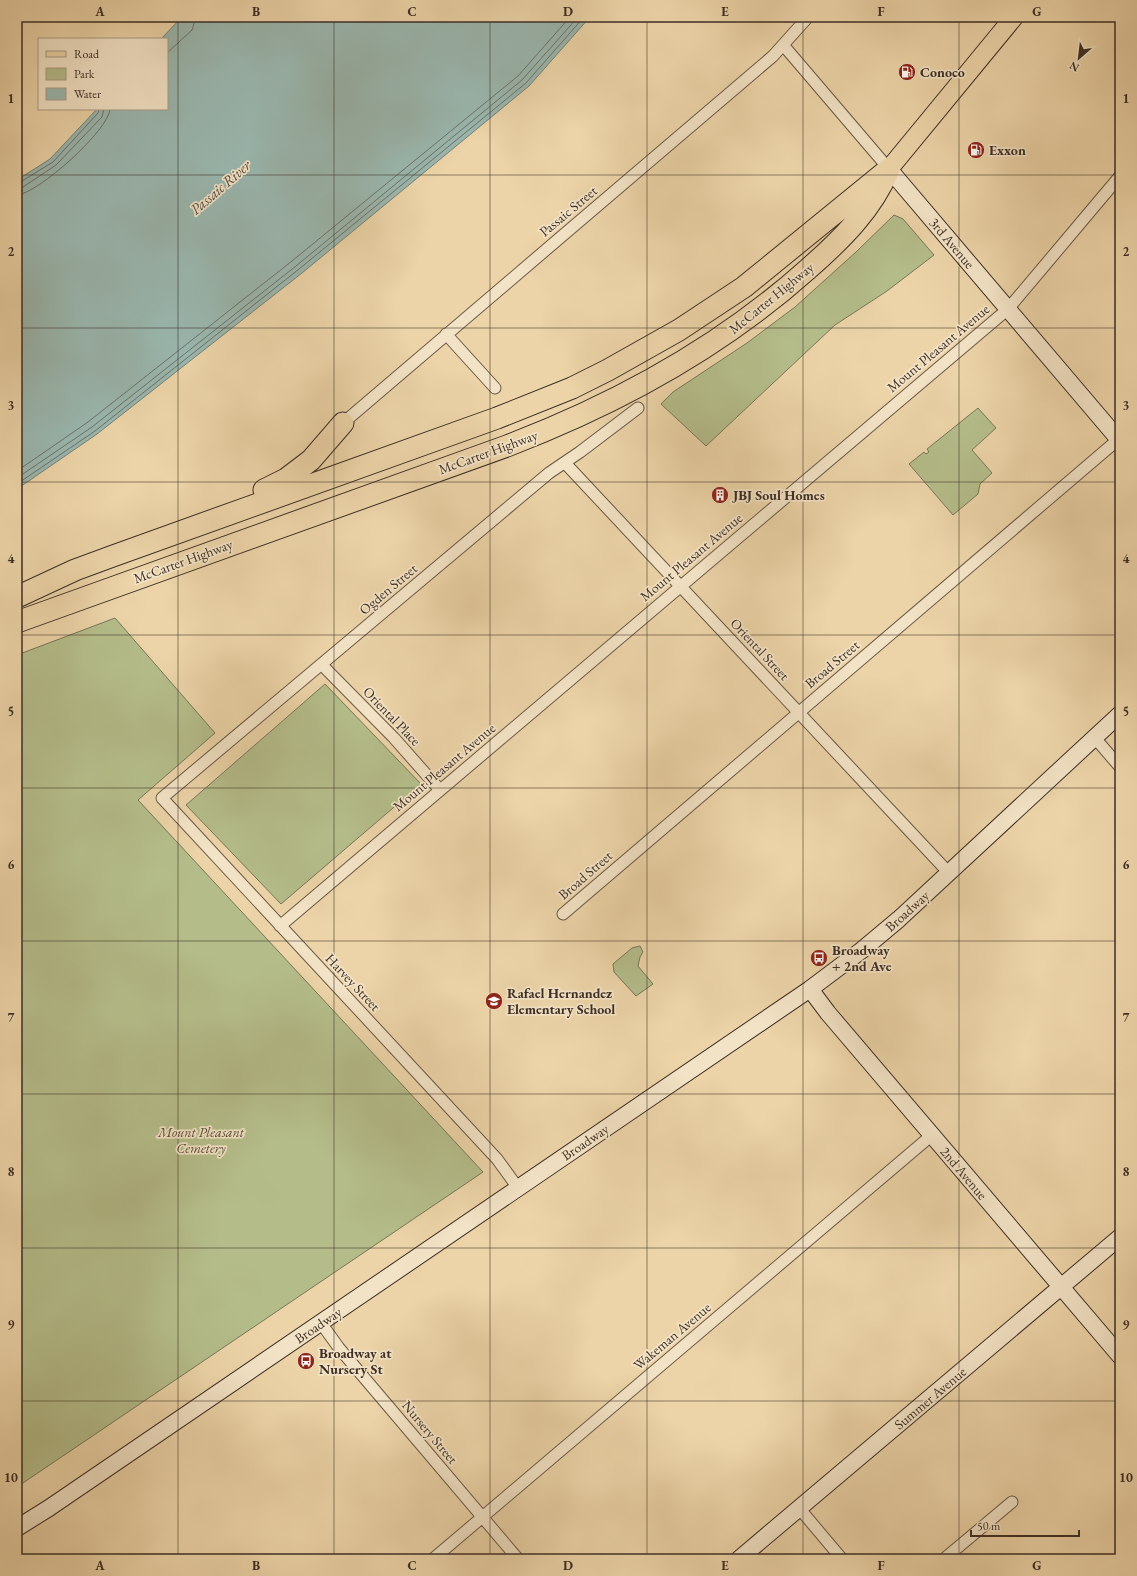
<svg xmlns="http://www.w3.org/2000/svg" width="1137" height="1576" viewBox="0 0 1137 1576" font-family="'EB Garamond',serif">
<rect width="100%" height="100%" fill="#ecd4a8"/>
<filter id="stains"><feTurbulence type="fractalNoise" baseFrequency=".005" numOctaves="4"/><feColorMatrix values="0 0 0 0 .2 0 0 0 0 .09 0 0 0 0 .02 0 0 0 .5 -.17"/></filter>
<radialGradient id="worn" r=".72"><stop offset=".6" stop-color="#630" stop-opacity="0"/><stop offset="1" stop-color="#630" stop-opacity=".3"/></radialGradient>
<path fill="#b4bd8a" stroke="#787658" d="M894,215L903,219L934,255L887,291L835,325L706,446L661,404L673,392L747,343L795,307L856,252Z
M978,408L996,428L972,450L992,473L980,484L978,494L953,515L909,464L924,452L926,454L929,452L927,449Z
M115,618L215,733L138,800L483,1172L17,1487V655Z
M325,684L421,784L281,904L186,805Z
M640,946L643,952L640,957L638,966L653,984L636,996L614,972L613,964L632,948Z"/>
<path fill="#9ab7af" stroke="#758078" d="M182,17H590L529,86L302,273L97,434L17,489V180L50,159L97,109H167V39H161Z"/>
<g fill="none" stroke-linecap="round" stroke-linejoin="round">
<path stroke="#6c726a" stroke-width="1" d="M167,53L192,30L196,17
M17,184L53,162L98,113L99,109
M17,189L23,187L56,165L102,117L104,109
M17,195C38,194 110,129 110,109
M17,471L88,422L292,261L518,76L570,17
M17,478L92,427L296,266L522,80L578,17
M17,484L95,431L299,269L526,83L584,17"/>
<defs>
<path id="street" d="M784,46L889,169
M446,334L495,388
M343,423L773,56L808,17
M565,463L949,873
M322,665L394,738L440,790
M1095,738L1120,767
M563,914L1120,438
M280,926L1008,309L1120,176
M518,1188L497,1159L162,798L549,473L580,452L638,408
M321,1323L339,1348L518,1559
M799,1508L842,1559
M433,1559L932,1135
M944,1559L1012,1502"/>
<path id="secondary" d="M889,169L1120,441
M810,989L828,1013L1120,1356
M17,1528L49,1508L810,989L862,950L899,919L1120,714
M739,1559L1120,1237"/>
<path id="primary" d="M889,169L1014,17"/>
<path id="highway" d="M264,490L286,479L311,460L343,423
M17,597L75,570L113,556L497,418L572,388L608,370L679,330L744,287L884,173
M17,622L507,446C617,404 720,348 808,269C841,240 872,210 889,169"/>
</defs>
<use href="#street" stroke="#695846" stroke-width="13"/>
<use href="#secondary" stroke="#3d2e25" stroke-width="18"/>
<use href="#primary" stroke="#3d2e25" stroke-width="20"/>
<use href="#highway" stroke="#3d2e25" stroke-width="23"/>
<use href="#street" stroke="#f3e3c6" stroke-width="11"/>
<use href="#secondary" stroke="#f3e3c6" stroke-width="16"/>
<use href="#primary" stroke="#ecd4a8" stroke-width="18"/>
<use href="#highway" stroke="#ecd4a8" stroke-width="21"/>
</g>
<path fill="none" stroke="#3d2e25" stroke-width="1" stroke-opacity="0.55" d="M178,17V1559M334,17V1559M490,17V1559M647,17V1559M803,17V1559M959,17V1559M17,175H1120M17,328H1120M17,482H1120M17,635H1120M17,788H1120M17,941H1120M17,1094H1120M17,1248H1120M17,1401H1120"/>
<defs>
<symbol id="fuel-disc" viewBox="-11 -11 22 22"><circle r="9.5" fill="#8f2418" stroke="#f3e3c6"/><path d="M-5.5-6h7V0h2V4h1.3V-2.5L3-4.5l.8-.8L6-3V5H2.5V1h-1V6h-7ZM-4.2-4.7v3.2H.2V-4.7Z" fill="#fff"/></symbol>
<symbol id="building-disc" viewBox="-11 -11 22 22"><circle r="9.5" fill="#8f2418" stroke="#f3e3c6"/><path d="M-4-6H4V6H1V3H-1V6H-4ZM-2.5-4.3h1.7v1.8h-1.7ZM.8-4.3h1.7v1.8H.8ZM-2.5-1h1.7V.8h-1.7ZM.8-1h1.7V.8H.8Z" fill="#fff"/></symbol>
<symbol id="bus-disc" viewBox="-11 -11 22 22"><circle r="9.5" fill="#8f2418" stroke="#f3e3c6"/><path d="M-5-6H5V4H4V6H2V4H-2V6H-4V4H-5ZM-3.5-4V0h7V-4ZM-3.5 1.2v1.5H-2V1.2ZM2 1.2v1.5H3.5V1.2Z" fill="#fff"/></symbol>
<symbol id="school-disc" viewBox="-11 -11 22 22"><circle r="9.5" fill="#8f2418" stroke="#f3e3c6"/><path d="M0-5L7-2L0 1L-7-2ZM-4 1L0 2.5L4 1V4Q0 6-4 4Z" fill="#fff"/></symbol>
</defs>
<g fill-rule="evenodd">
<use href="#fuel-disc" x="897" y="62" width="20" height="20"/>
<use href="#fuel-disc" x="966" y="140" width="20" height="20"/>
<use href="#building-disc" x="710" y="485" width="20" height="20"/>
<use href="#bus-disc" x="809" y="948" width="20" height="20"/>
<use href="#school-disc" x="484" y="991" width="20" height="20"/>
<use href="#bus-disc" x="296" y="1351" width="20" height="20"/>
</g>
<g text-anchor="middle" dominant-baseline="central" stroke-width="3.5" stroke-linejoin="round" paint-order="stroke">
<g font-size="14" font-weight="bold" fill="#3d2e25" stroke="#f3e3c6" text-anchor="start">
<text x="920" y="72">Conoco</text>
<text x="989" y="150">Exxon</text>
<text x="733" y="495">JBJ Soul Homes</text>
<text x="832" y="950">Broadway<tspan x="832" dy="16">+ 2nd Ave</tspan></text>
<text x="507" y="993">Rafael Hernandez<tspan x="507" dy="16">Elementary School</tspan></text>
<text x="319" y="1353">Broadway at<tspan x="319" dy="16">Nursery St</tspan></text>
</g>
<g font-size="14" fill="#3d2e25" stroke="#f3e3c6">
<text transform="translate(568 211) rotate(-40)">Passaic Street</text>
<text transform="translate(952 243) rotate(50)">3rd Avenue</text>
<text transform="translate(771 298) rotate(-39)">McCarter Highway</text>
<text transform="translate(938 348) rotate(-40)">Mount Pleasant Avenue</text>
<text transform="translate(488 452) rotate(-20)">McCarter Highway</text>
<text transform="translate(691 557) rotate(-40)">Mount Pleasant Avenue</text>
<text transform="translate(183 561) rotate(-20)">McCarter Highway</text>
<text transform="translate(388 589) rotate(-40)">Ogden Street</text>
<text transform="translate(760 649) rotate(47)">Oriental Street</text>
<text transform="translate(832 664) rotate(-40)">Broad Street</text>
<text transform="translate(392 716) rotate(46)">Oriental Place</text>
<text transform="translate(444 767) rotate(-40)">Mount Pleasant Avenue</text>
<text transform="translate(585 875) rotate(-41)">Broad Street</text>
<text transform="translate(907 911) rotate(-42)">Broadway</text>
<text transform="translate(353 982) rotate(47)">Harvey Street</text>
<text transform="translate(585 1142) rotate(-34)">Broadway</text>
<text transform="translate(964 1173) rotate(50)">2nd Avenue</text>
<text transform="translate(318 1325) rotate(-34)">Broadway</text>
<text transform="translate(672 1336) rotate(-40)">Wakeman Avenue</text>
<text transform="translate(930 1398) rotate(-40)">Summer Avenue</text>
<text transform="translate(430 1432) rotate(50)">Nursery Street</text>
</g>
<g font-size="14" font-style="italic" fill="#554b39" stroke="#f3e3c6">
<text x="201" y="1132">Mount Pleasant<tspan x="201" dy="16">Cemetery</tspan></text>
</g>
<g font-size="15" font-style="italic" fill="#504941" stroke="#f3e3c6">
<text transform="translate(220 187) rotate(-41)">Passaic River</text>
</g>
</g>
<rect width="1137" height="1576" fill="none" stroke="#ecd4a8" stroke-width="44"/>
<rect x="38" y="38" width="130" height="72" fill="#f3e3c6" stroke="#aa9b86"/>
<rect x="46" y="51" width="20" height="6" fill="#ecd4a8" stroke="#aa9b86"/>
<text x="74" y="58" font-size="12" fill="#3d2e25">Road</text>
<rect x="46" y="68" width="20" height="12" fill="#b4bd8a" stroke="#aa9b86"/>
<text x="74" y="78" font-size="12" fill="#3d2e25">Park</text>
<rect x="46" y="88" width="20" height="12" fill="#9ab7af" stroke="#aa9b86"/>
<text x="74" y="98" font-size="12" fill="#3d2e25">Water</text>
<g transform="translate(1079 58) rotate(208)" stroke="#f3e3c6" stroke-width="3" paint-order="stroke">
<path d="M0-3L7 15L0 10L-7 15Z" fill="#3d2e25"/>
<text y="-6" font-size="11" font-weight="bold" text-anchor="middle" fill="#3d2e25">N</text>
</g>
<path d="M971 1530v6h108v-6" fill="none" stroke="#3d2e25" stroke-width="2"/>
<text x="977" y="1530" font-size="12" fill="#3d2e25" stroke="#f3e3c6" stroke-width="3" paint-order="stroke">50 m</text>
<rect x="22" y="22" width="1093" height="1532" fill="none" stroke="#3d2e25" stroke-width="1.5"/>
<g font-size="13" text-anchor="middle" font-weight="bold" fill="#3d2e25">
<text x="100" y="16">A</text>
<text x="256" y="16">B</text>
<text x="412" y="16">C</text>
<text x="568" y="16">D</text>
<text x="725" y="16">E</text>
<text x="881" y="16">F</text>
<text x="1037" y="16">G</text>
<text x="11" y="103">1</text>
<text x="1126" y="103">1</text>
<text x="11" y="256">2</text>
<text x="1126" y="256">2</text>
<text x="11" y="410">3</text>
<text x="1126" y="410">3</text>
<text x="11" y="563">4</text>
<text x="1126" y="563">4</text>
<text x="11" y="716">5</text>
<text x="1126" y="716">5</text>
<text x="11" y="869">6</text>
<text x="1126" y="869">6</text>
<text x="11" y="1022">7</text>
<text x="1126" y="1022">7</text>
<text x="11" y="1176">8</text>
<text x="1126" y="1176">8</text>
<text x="11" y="1329">9</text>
<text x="1126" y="1329">9</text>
<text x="11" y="1482">10</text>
<text x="1126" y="1482">10</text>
<text x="100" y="1570">A</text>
<text x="256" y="1570">B</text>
<text x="412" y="1570">C</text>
<text x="568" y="1570">D</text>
<text x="725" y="1570">E</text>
<text x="881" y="1570">F</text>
<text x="1037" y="1570">G</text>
</g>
<rect width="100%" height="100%" filter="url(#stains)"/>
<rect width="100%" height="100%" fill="url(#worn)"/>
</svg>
